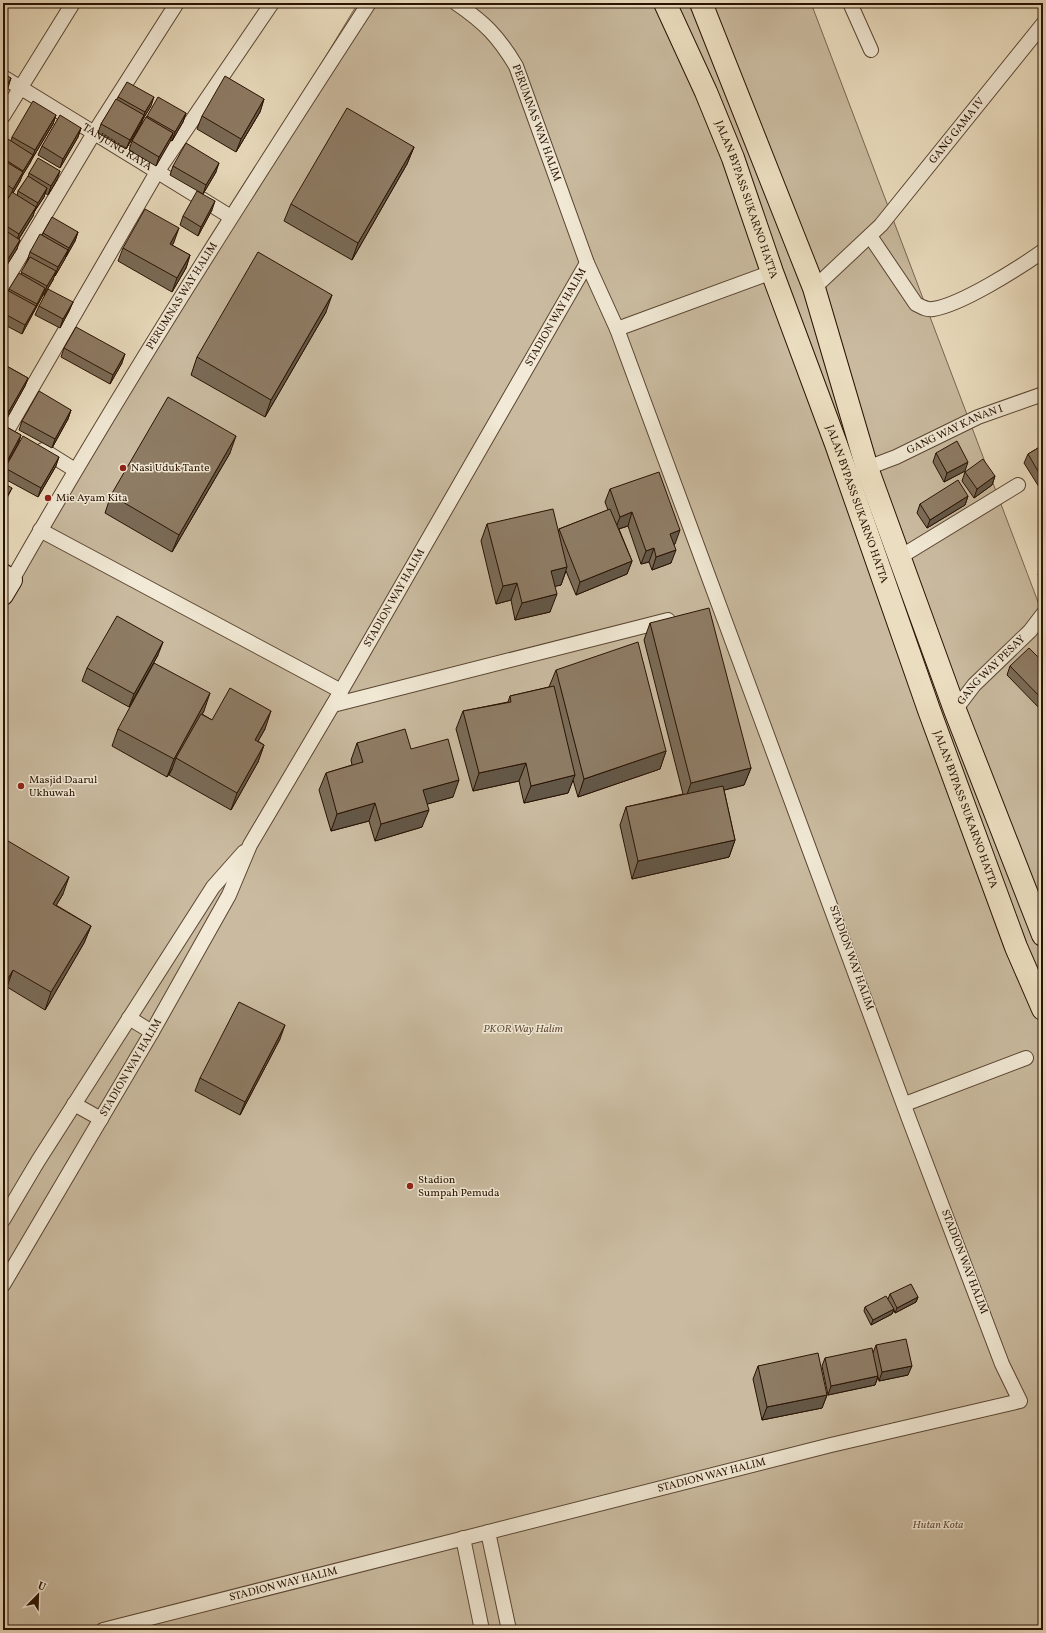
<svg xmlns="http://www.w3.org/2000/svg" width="1046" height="1633" viewBox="0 0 1046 1633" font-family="Vollkorn,serif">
<rect width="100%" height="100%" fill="#ebdec0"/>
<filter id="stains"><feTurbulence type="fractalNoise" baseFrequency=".005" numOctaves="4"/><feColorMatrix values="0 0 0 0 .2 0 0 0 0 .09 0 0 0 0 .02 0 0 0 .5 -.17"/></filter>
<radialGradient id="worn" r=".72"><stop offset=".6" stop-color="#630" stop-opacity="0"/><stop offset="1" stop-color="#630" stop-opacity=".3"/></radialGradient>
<path fill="#cabba0" stroke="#7a6652" d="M358,3H811L1043,615V1630H3V584L75,470Z"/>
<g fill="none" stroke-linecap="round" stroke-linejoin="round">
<defs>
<g id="street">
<path d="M850,3L871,50"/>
<path id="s1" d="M3,77L231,217"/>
<path d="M3,116L73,3"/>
<path d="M870,236L916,304C922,307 926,310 933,309C961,305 1019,268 1043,251"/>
<path d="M3,285L94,133L177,3"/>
<path id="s2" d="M814,288L881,225L1043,24"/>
<path d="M617,329L772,272"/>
<path d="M8,429L157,172L272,3"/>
<path d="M43,450L75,470"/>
<path id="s3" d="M867,468L896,457L978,417L1043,394"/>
<path d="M40,530L341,691"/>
<path d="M900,557L1018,485"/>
<path id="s4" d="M12,580C124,383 246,193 369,3"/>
<path d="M333,705L668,620"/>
<path id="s5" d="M955,710L974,685L1030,631L1043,614"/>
<path d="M129,1018L152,1032"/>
<path d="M74,1104L101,1119"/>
<path d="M905,1104L1026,1058"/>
<path d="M3,1220L38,1161L213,887L244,852"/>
<path id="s6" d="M3,1285L152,1032L229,895L250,845L341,691L587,263"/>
<path d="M488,1532L509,1630"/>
<path d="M463,1538L482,1630"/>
<path id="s7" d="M103,1630L831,1445L1020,1401L1002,1364L909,1119L617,329L587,263L516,66C498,36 485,23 456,3"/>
</g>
<path id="secondary" d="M3,574L12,580L3,595"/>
<g id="highway">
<path id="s8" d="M665,3L706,92L733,158L772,272L836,444L929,710L1016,947L1043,1009"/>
<path d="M701,3L814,288L867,468L955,710L1043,935"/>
</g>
</defs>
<use href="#street" stroke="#5a4532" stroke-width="16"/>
<use href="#secondary" stroke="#291203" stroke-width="22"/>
<use href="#highway" stroke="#291203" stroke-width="24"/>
<use href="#street" stroke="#f2ead6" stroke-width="14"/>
<use href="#secondary" stroke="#f2ead6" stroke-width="20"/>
<use href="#highway" stroke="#ebdec0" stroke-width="22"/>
</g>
<path fill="#7a6b57" stroke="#291203" d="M118,97L151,106L143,119L141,124L126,149L98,133L101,124L117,99Z
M264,99L260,112L236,152L197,129L202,116Z
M186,113L183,122L172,141L170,140L156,166L129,150L132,141L147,116Z
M56,115L53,124L32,159L30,163L22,176L20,181L13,193L17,196L18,191L28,177L29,173L57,180L48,195L45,193L44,197L34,212L33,216L19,239L17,249L5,268L3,267V268V207L9,197L5,195L3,201V147L11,141L12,137Z
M81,128L78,137L60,168L38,155L42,146Z
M414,147L407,164L352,260L284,221L291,204Z
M173,166L216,172L203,194L170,175Z
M212,210L198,236L180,225L183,216Z
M78,232L75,241L55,276H54L53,280L44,295H43L22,334L3,324V293L8,291L9,289L21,274L27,261L30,252L42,235L43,233Z
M174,242L172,245L190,255L186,268L172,292L118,261L123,248Z
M73,302L69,311L60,328L35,315L39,306Z
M326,312L265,417L191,375L197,357Z
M64,348L122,363L110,384L61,357Z
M3,364L28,378L25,386L6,420L3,418Z
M71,410L68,419L52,448L19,430L22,421Z
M3,425L21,435L18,444L56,466L38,497L3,478V473L5,468L3,471Z
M1043,445V485L1039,487L1024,463L1028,454Z
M230,453L172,552L105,513L111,495Z
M936,453L965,471L944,482L933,462Z
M965,472L995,476L992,485L974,498L962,481Z
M610,489L675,544H674L671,563L652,570L649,562L641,564L628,526L619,529L632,561L627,574L576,595L566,571L561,585L555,586L550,612L515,620L511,600L496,604L481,541L487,524L559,531V529L608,510L605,502Z
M968,496L965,505L927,528L917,513L920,504Z
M1041,566L1043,569V580L1038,575Z
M650,623L751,768L744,785L724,790L735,840L729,857L632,879L620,825L626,807L683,794L644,640Z
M1043,643V712L1007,675L1010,666L1038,657Z
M158,655L129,707L82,681L87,668Z
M556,670L666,751L660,769L578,797L573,780L568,793L524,803L519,781L473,791L456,729L463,711L508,702L510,696L549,687Z
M204,711L202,714L212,720L265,729L258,741L264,745L258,762L231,810L169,775L172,769L167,777L112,746L118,729Z
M357,743L411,749L453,797L427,804L422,827L375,841L369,821L331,831L319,790L326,773L352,765L351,760Z
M3,838L63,894L56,905L91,926L84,943L45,1010L7,987Z
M280,1039L240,1115L195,1091L200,1078Z
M890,1294L918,1297L916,1302L895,1313L894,1310L892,1314L871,1325L864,1311L865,1307L888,1299Z
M876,1345L908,1375L879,1381L878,1377L875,1385L828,1395L822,1366L825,1358L873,1353Z
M758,1366L827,1395L822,1408L762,1420L753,1379Z"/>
<path fill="#635747" stroke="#291203" d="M11,78L7,91L3,98V93Z
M154,97L151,106L143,119L141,124L126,149L130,140L143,118L145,112Z
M264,99L260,112L236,152L241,139Z
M186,113L183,122L172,141L175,132Z
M56,115L53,124L32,159L30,163L22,176L20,181L10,198L13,189L21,176L23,171L33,155L35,150Z
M81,128L78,137L60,168L63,159Z
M173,133L170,142L156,166L159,157Z
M414,147L407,164L352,260L358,243Z
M219,163L216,172L203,194L206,185Z
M60,171L57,180L48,195L51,186Z
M47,188L44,197L34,212L38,203Z
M215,201L212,210L198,236L201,227Z
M36,207L33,216L16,243L19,234Z
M179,228L174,242L166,257L170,244Z
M78,232L75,241L66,257L69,248Z
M20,240L17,249L5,268L8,259Z
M68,250L65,259L55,276L58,267Z
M190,255L186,268L172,292L177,278Z
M56,271L53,280L44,295L47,286Z
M45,288L42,297L33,313L37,304Z
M332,295L326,312L265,417L271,400Z
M73,302L69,311L60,328L63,319Z
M36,306L32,315L22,334L25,325Z
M125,354L122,363L110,384L113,375Z
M28,378L25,386L6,420L9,411Z
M71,410L68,419L52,448L55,439Z
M21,435L18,444L3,471L6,463Z
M236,436L230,453L172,552L179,535Z
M59,457L56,466L38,497L41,488Z
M968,462L965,471L944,482L947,473Z
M995,476L992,485L974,498L977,489Z
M1042,478H1043V485L1039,487Z
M12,488L3,506V503Z
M968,496L965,505L927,528L930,520Z
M632,512L628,526L615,530L620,517Z
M680,530L675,544L666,547L670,534Z
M654,548L649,562L641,564L646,551Z
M676,550L671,563L652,570L656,557Z
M632,561L627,574L576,595L580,582Z
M567,567L561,585L545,589L551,571Z
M517,583L511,600L496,604L503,586Z
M557,594L550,612L515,620L522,603Z
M163,642L158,655L129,707L134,694Z
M210,693L204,711L177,759L176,758L172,769L167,777L174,759Z
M271,711L265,729L249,757L255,740Z
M264,745L258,762L231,810L237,793Z
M666,751L660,769L578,797L584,779Z
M526,763L519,781L473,791L479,773Z
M751,768L744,785L685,800L691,783Z
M575,775L568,793L524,803L531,786Z
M459,780L453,797L417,807L423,790Z
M375,803L369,821L331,831L337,814Z
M429,810L422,827L375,841L381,824Z
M735,840L729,857L632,879L638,861Z
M69,877L63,894L47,921L53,904Z
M91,926L84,943L45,1010L51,992Z
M13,970L7,987L3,994V987Z
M285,1025L280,1039L240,1115L245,1102Z
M918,1297L916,1302L895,1313L897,1308Z
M894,1309L892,1314L871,1325L873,1320Z
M912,1366L908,1375L879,1381L882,1372Z
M878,1376L875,1385L828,1395L831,1386Z
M827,1395L822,1408L762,1420L767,1407Z"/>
<path fill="#8e7c65" stroke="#291203" d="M3,73L11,78L3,93Z
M225,76L264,99L241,139L202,116Z
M127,82L154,97L145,112L118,97Z
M158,97L186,113L175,132L147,116Z
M116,99L144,115L130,140L101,124Z
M33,101L56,115L35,150L12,137Z
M347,108L414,147L358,243L291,204Z
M60,115L81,128L63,159L42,146Z
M146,117L173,133L159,157L132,141Z
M8,139L33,155L23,171L3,158V147Z
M186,143L219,163L206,185L173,166Z
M38,158L60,171L51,186L29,173Z
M3,160L23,172L13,189L3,182Z
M28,176L47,188L38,203L18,191Z
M197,191L215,201L201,227L183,216Z
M12,192L36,207L19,234L3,224V207Z
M3,193L5,194L3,198Z
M145,209L179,228L170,244L190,255L177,278L123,248Z
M52,217L78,232L69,248L43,233Z
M3,229L20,240L8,259L3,256Z
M40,234L68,250L58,267L30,252Z
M258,252L332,295L271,400L197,357Z
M30,257L56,271L47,286L21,272Z
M19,273L45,288L37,304L9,289Z
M5,289L36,306L25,325L3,313V293Z
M48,289L73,302L63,319L39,306Z
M76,327L125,354L113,375L64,348Z
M3,364L28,378L9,411L3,408Z
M39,391L71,410L55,439L22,421Z
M168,397L236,436L179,535L111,495Z
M3,425L21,435L6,463L3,461Z
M23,436L59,457L41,488L5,468Z
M957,441L968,462L947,473L936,453Z
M1043,445V478H1042L1028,454Z
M983,459L995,476L977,489L965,472Z
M659,472L680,530L670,534L676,550L656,557L654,548L646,551L632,512L620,517L610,489Z
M958,480L968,496L930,520L920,504Z
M3,483L12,488L3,503Z
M553,509L567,567L551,571L557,594L522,603L517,583L503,586L487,524Z
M610,509L632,561L580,582L559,529Z
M709,608L751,768L691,783L650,623Z
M117,616L163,642L134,694L87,668Z
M638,642L666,751L584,779L556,670Z
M1043,643V649L1041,648Z
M1029,648L1043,662V700L1010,666Z
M154,663L210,693L174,759L118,729Z
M554,686L575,775L531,786L526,763L479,773L463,711L511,702L510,696Z
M230,688L271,711L255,740L264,745L237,793L176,758L201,714L212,720Z
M405,729L411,749L448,739L459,780L423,790L429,810L381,824L375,803L337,814L326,773L363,762L357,743Z
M723,786L735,840L638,861L626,807Z
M3,838L69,877L53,904L91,926L51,992L13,970L3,987Z
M239,1002L285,1025L245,1102L200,1078Z
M911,1284L918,1297L897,1308L890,1294Z
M886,1296L894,1309L873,1320L865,1307Z
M906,1339L912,1366L882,1372L876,1345Z
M872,1348L878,1376L831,1386L825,1358Z
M818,1353L827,1395L767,1407L758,1366Z"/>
<g fill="#8f2418" stroke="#f2ead6" stroke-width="1.5">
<circle cx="123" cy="468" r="4"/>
<circle cx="48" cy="498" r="4"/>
<circle cx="21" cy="786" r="4"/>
<circle cx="410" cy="1186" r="4"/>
</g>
<g text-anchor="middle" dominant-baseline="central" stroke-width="3" stroke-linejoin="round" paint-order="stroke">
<g font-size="11" fill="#291203" stroke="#f2ead6">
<text transform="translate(536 123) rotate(70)">PERUMNAS WAY HALIM</text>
<text stroke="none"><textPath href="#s2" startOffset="213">GANG GAMA IV</textPath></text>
<text stroke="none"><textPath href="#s1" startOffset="134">TANJUNG RAYA</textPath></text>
<text stroke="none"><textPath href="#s8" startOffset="213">JALAN BYPASS SUKARNO HATTA</textPath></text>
<text stroke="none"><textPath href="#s4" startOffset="331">PERUMNAS WAY HALIM</textPath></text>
<text stroke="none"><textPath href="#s6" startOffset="1115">STADION WAY HALIM</textPath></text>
<text stroke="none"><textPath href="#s3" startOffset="96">GANG WAY KANAN I</textPath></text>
<text stroke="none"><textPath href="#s8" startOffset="537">JALAN BYPASS SUKARNO HATTA</textPath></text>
<text stroke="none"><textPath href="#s6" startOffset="791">STADION WAY HALIM</textPath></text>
<text stroke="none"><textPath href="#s5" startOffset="54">GANG WAY PESAY</textPath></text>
<text stroke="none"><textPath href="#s8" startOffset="861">JALAN BYPASS SUKARNO HATTA</textPath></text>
<text transform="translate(851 958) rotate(70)">STADION WAY HALIM</text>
<text stroke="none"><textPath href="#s6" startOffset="252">STADION WAY HALIM</textPath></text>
<text transform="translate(964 1262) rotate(69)">STADION WAY HALIM</text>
<text stroke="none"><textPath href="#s7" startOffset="628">STADION WAY HALIM</textPath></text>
<text stroke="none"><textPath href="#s7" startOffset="186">STADION WAY HALIM</textPath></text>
</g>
<g font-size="11" fill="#291203" stroke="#f2ead6" text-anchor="start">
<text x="131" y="468">Nasi Uduk Tante</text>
<text x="56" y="498">Mie Ayam Kita</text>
<text x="29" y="780">Masjid Daarul<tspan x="29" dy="13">Ukhuwah</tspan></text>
<text x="418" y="1180">Stadion<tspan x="418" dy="13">Sumpah Pemuda</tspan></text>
</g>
<g font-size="11" font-style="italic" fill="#614d3a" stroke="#f2ead6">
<text x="523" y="1029">PKOR Way Halim</text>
<text x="938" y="1525">Hutan Kota</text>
</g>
</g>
<rect width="1046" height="1633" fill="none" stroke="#ebdec0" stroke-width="16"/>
<rect x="4" y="4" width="1038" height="1625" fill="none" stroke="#291203" stroke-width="2"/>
<rect x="8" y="8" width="1030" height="1617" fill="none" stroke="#291203"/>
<g transform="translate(38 1595) rotate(23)" stroke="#f2ead6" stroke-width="3" paint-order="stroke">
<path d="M0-3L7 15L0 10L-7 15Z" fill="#291203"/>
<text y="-6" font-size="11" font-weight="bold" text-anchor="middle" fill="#291203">U</text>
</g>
<rect width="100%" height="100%" filter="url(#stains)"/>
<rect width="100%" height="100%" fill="url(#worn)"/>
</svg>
